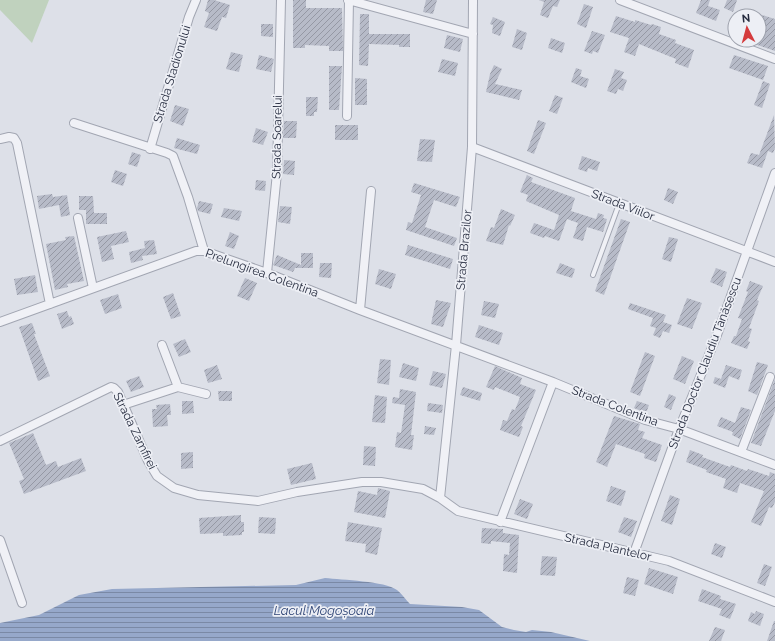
<svg xmlns="http://www.w3.org/2000/svg" width="775" height="641" viewBox="0 0 775 641" font-family="Raleway,sans-serif">
<defs>
<pattern id="water-rules" width="6" height="5" patternUnits="userSpaceOnUse"><rect width="6" height="5" fill="#96a8ca"/><path d="M0 2.5h6" fill="none" stroke="#7a89a5"/></pattern>
<pattern id="building-hatch" width="6" height="6" patternUnits="userSpaceOnUse"><rect width="6" height="6" fill="#b7bbc8"/><path d="M-1 1l2-2M0 6l6-6M5 7l2-2" fill="none" stroke="#9598a4"/></pattern>
</defs>
<rect width="100%" height="100%" fill="#dde0e8"/>
<path fill="#c0d2be" d="M0,0H49L32,43L0,10Z"/>
<path fill="url(#water-rules)" d="M325,578C342,580 385,581 397,590C402,594 406,600 410,604L462,607L479,610L502,627L514,630L526,632L532,630L551,632L590,641H0V623L39,615L79,595L112,589L296,585Z"/>
<path fill="url(#building-hatch)" d="M208,0H214L230,5L226,18L222,17L217,31L204,27L209,13L205,11Z
M293,0H306V8H342L343,51H329V46L305,45V48H293Z
M426,0H437L433,14L423,12Z
M539,0H560L557,7L553,6L548,18L540,15L544,2Z
M701,0H710L708,6L720,10L716,21L696,13Z
M727,0H737L733,12L724,8Z
M584,4L593,7L586,28L577,24Z
M360,14H369V34H410V47H399V45L369,44L368,66L359,65Z
M762,15L775,19V51L746,41V40H759V25Z
M616,16L635,22V20L651,25L652,24L661,27L659,34L676,40L675,43L694,50L688,68L675,63L676,59L639,44L635,56L624,52L629,38L610,32Z
M493,17L505,22L500,36L492,33L493,25L490,24Z
M261,24H273V37L261,36Z
M517,29L527,33L522,50L512,47Z
M592,31L605,35L598,53L593,51L592,54L584,51Z
M447,35L463,39L460,52L444,48Z
M551,38L565,43L562,53L548,48Z
M231,52L243,55L239,72L226,69Z
M259,55L274,59L271,72L256,69Z
M734,55L768,66L763,80L729,68Z
M442,59L458,63L455,76L438,72Z
M494,65L502,69L495,84L522,90L519,100L486,92L490,74Z
M329,66H342L339,110H329Z
M576,68L582,70L580,76L589,79L586,88L571,82Z
M615,69L624,72L621,78L627,80L623,91L618,89L616,94L607,91Z
M355,78L367,79V105H355Z
M763,81L770,84L762,108L754,105Z
M555,95L563,98L557,114L549,111Z
M306,97H318L317,112H314V116H306Z
M175,105L189,109L183,126L170,121Z
M774,115L775,148L773,153L768,151L762,168L747,163L751,153L759,155Z
M538,120L546,123L534,154L527,151Z
M284,121H297L296,138H283Z
M335,125H358V140H335Z
M256,128L268,132L263,145L252,142Z
M177,138L200,145L197,154L174,148Z
M420,139L435,140L432,162L417,161Z
M132,152L141,155L137,167L128,164Z
M582,156L600,162L597,171L588,168L587,172L578,169Z
M284,160L295,161L294,175L283,174Z
M115,170L127,174L123,186L111,182Z
M527,175L533,178L531,182L575,198L571,211L596,219L598,213L604,215L603,218L607,219L603,232L587,227L583,241L573,238L578,223L567,219L559,241L545,236L544,238L530,233L534,223L554,230L559,215L526,201L528,195L520,192Z
M256,180L266,181L265,191L255,190Z
M414,183L460,197L456,207L434,200L425,227L457,238L454,246L406,230L408,222L412,223L421,195L411,192Z
M668,188L678,192L673,204L664,200Z
M52,194L53,197L67,195L70,215L61,217L59,205L39,209L37,196Z
M79,196H93L94,213H107V224H86V210H79Z
M199,201L213,204L210,214L198,211L197,208Z
M280,206L292,207L290,224L278,222Z
M224,208L242,211L239,221L221,217Z
M501,209L515,215L510,226L509,225L503,245L486,241L491,227L494,228Z
M621,219L630,222L604,295L595,291Z
M126,231L129,242L111,246L114,259L102,262L97,237Z
M230,232L239,236L234,249L225,246Z
M74,236L84,281L67,284L68,287L55,290L46,244L66,240L65,237Z
M669,237L678,239L671,262L662,259Z
M154,240L157,254L142,256L143,260L131,263L129,252L145,248L144,241Z
M408,245L453,259L450,269L405,255Z
M301,253H313V268H295L293,272L273,265L277,255L301,265Z
M320,263H332L331,278L319,277Z
M560,263L575,269L572,278L556,273Z
M716,268L727,272L722,287L710,282Z
M379,269L396,274L391,289L375,284Z
M35,275L38,292L17,295L14,279Z
M245,278L257,283L249,301L237,296Z
M750,281L763,286L757,300L759,301L749,328L752,329L748,341L750,342L747,349L731,343L734,336H736L742,319L738,318L748,292L746,291Z
M173,293L181,316L171,319L163,297Z
M118,294L122,308L105,314L100,300Z
M687,298L702,303L692,329L677,324Z
M436,300L451,303L443,327L431,324Z
M484,301L499,304L495,318L481,315Z
M630,303L666,315L663,322L672,325L669,333L663,331L660,338L653,335L656,328L650,326L653,318L628,309Z
M67,311L69,317L71,316L74,324L62,329L57,314Z
M32,323L36,334H34L50,376L38,381L19,327Z
M479,325L503,333L499,345L475,337Z
M185,339L191,352L179,357L173,344Z
M645,352L655,356L640,396L630,392Z
M682,356L694,361L685,384L673,379Z
M380,359L391,360L389,385L377,383Z
M757,362L768,365L757,395L748,391Z
M403,363L419,368L416,381L399,377Z
M217,365L222,379L208,383L204,370Z
M726,365L742,370L739,380L729,376L725,388L713,383L715,377L721,379Z
M495,366L522,378L520,384L536,390L521,426L523,427L519,437L500,430L503,420L507,421L512,409L515,410L520,397L495,387L494,390L486,387Z
M433,371L446,374L442,388L429,385Z
M139,376L144,387L131,392L126,381Z
M775,379V411L761,446L751,443Z
M463,387L482,393L480,401L460,395Z
M400,389L416,392L411,435H414L412,450L395,447L397,432L401,433L405,405L392,403L393,397L399,398Z
M218,391H232V401H219Z
M669,394L676,397L671,410L664,407Z
M375,395L387,397L385,423L372,422Z
M182,401H193L194,413L182,414Z
M637,401L649,405L646,413L634,408Z
M428,403L443,405L442,413L427,411Z
M170,404L171,415H167L168,426L153,427L152,409H157L156,405Z
M741,407L751,410L740,439L732,435L733,432L717,426L721,417L735,423Z
M614,416L640,424L638,430L645,432L642,438L662,445L656,462L644,458L645,454L616,444L607,467L596,462Z
M425,426L436,428L434,435L424,434Z
M33,433L46,465L56,461L58,467L81,458L86,471L24,494L19,481L24,479L9,443Z
M364,446L376,447L375,466L363,465Z
M690,450L703,455L702,457L730,467L731,465L747,471L748,469L769,476L770,472L775,474V502L772,508L769,507L761,526L751,522L764,491L740,483L737,493L723,488L726,479L706,472L707,470L686,462Z
M193,452V468L181,469V453Z
M312,463L316,479L291,485L287,469Z
M611,486L626,491L621,506L606,501Z
M378,488L390,491L385,518L354,512L358,491L377,495Z
M670,495L680,499L672,525L661,521Z
M520,499L533,504L527,519L514,514Z
M241,515V522H244V532H242V535L223,536V533L200,534L199,518Z
M259,517L276,518L275,534L258,533Z
M624,517L637,521L631,537L618,532Z
M348,522L382,528L377,555L365,552L366,544L345,541Z
M482,528L503,529V533L519,535L517,573L503,571L504,554L509,555L510,543L491,541V544L481,543Z
M715,543L726,547L722,558L711,554Z
M542,556L557,557L555,576L540,575Z
M764,564L772,567L765,586L757,583Z
M649,568L678,577L673,594L644,584Z
M627,577L639,580L635,596L623,593Z
M702,589L721,596L720,599L736,604L730,619L719,615L722,609L698,601Z
M756,611L764,614L760,626L748,621L751,612L755,614Z
M774,621H775V641H767Z
M715,627L725,630L721,641H709Z"/>
<g fill="none" stroke-linecap="round" stroke-linejoin="round">
<defs>
<path id="lane" d="M593,275L619,204"/>
<path id="street" d="M348,0L473,34
M620,0L775,59
M347,116L349,0
M74,123L167,153L173,156L188,197L204,251
M0,139L9,137L14,138L17,143L50,304
M472,147L775,262
M150,149L189,17L196,0
M78,218L93,288
M267,273L277,173L281,0
M360,310L371,191
M0,322L196,251H204L267,273L360,310L553,382L645,420L679,429L775,465
M162,345L178,387
M123,405L178,387L206,394
M0,441L111,387L114,388L118,392L148,461L157,476L174,488L198,495L258,501L297,492L362,482H381L423,489L440,498L458,511L669,561L775,602
M741,452L770,377
M440,498L456,345L472,147L473,0
M500,522L553,382
M0,540L22,603
M634,553L679,429L717,335L775,173"/>
</defs>
<use href="#lane" stroke="#a2a6b2" stroke-width="6"/>
<use href="#street" stroke="#a2a6b2" stroke-width="10"/>
<use href="#lane" stroke="#f0f1f6" stroke-width="4"/>
<use href="#street" stroke="#f0f1f6" stroke-width="8"/>
</g>
<g text-anchor="middle" dominant-baseline="central" stroke-width="3.5" stroke-linejoin="round" paint-order="stroke">
<g font-size="12" fill="#262c3f" stroke="#edeff5">
<text transform="translate(172 74) rotate(-73)">Strada Stadionului</text>
<text transform="translate(277 137) rotate(-89)">Strada Soarelui</text>
<text transform="translate(623 205) rotate(21)">Strada Viilor</text>
<text transform="translate(464 250) rotate(-85)">Strada Brazilor</text>
<text transform="translate(262 273) rotate(20)">Prelungirea Colentina</text>
<text transform="translate(705 363) rotate(-69)">Strada Doctor Claudiu Tănăsescu</text>
<text transform="translate(615 406) rotate(21)">Strada Colentina</text>
<text transform="translate(135 431) rotate(64)">Strada Zamfirei</text>
<text transform="translate(608 547) rotate(13)">Strada Plantelor</text>
</g>
<g font-size="13" font-style="italic" fill="#2e4475" stroke="#edeff5">
<text x="324" y="610">Lacul Mogoșoaia</text>
</g>
</g>
<g transform="translate(747 28) rotate(354)"><circle r="19" fill="#edeff5" stroke="#9da1ac"/>
<path d="M0-3L7 15L0 10L-7 15Z" fill="#d43b3d"/>
<text y="-6" font-size="11" font-weight="bold" text-anchor="middle" fill="#262c3f">N</text>
</g>
</svg>
